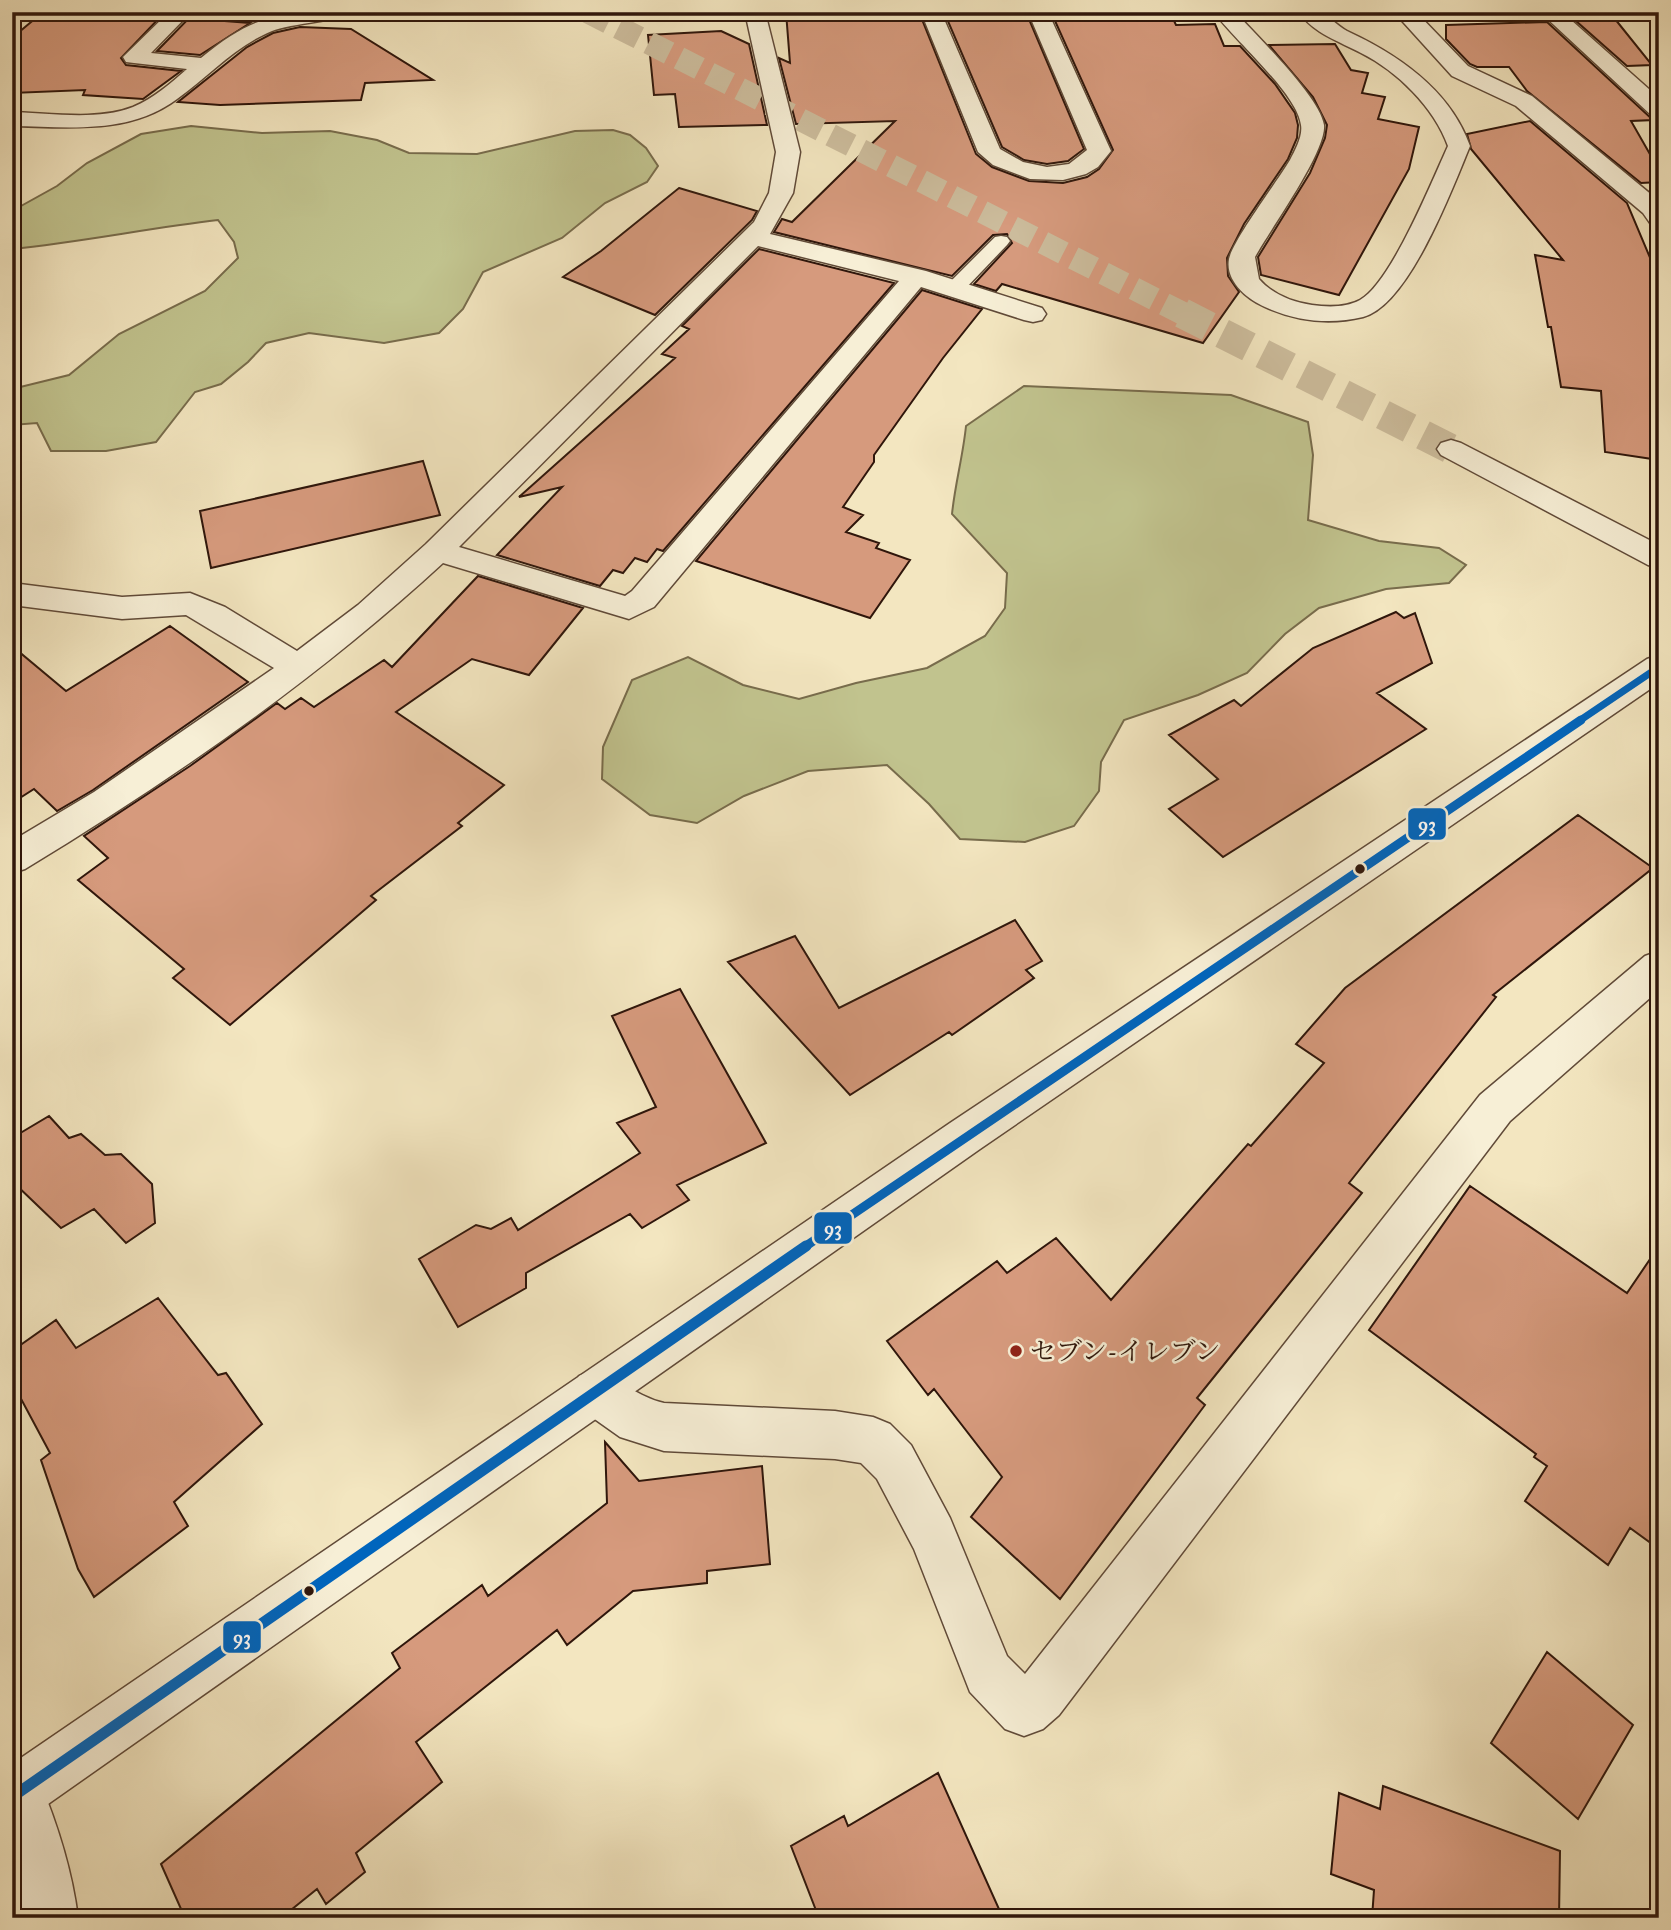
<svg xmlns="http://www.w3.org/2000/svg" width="1671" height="1930" viewBox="0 0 1671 1930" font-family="'IM FELL Great Primer','Noto Serif JP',serif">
<rect width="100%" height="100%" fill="#f3e6c0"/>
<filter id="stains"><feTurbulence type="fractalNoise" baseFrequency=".00286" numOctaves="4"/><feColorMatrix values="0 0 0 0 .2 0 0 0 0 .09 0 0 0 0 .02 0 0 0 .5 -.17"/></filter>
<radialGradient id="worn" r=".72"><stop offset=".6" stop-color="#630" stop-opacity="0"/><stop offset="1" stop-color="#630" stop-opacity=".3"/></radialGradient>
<path fill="#c1c38e" stroke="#786c4c" stroke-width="2" d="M191,126L262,133L330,131L377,140L409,153L477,154L575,131L613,130L630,135L646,148L658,166L647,182L605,203L562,238L483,272L463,309L439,333L384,343L309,333L266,343L248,362L221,384L195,392L156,442L106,451H51L37,423L12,425V389L69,375L119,334L205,291L238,258L234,242L218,220C149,228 81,242 12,249V211L57,186L87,163L141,134Z
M1024,386L1231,395L1308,422L1313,455L1308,520L1379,541L1439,548L1466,565L1449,583L1386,589L1319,608L1285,634L1247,673L1198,695L1124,720L1101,762L1099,791L1074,826L1025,842L960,839L929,804L887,765L808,771L744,796L697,823L650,815L602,779L603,747L632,680L688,657L743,685L799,699L856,683L927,668L985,636L1005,608L1007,573L952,514C955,484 963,456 966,426Z"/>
<path fill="#d69a7d" stroke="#2f160b" stroke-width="2" d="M43,12H165L121,58L126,65L181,71L143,99L83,95L85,90L12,93V38Z
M786,12H919L976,154L992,167L1029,181L1063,183L1087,177L1099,169L1113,150L1051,12H1170L1176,25L1215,24L1224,46H1240L1275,84L1295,113L1298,125L1297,138L1288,159L1244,224L1227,258L1228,276L1239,292L1203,343L1002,284L996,291L974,284L1012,243L1007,234L993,235L952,276L774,232L782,219L792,222L895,121L796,124L779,58L790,63Z
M944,12H1026L1084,149L1068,161L1047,164L1024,160L1002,147Z
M193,14L226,17L223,21L250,23L200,55L157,51Z
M1615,19L1652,65L1627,66L1576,21Z
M1547,22L1653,120L1631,121L1659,170V182L1641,183L1527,91L1509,67H1477L1470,64L1446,39V25Z
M300,27L351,29L433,80L365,83L361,100L220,105L178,102L247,47L273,33Z
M721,31L749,44L767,125L679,127L675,94L654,95L648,35Z
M1335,44L1351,70L1368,73L1362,93L1385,97L1378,119L1419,127L1409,169L1339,295L1261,275L1258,257L1310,173L1325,138L1327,125L1313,97L1269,45Z
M1530,121L1627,203L1659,279V460L1605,452L1601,391L1561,387L1551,327H1548L1535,255L1563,260L1471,149L1467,134Z
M679,188L757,211L752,220L655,315L563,277L601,251Z
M759,249L894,283L663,551L657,549L647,562L635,558L623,573L613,570L600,586L497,555L562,487L519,497L675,358L662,354L689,329L682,326Z
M922,290L982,309L943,358L874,455V462L843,507L863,515L846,532L879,543L876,548L910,560L870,618L696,561Z
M423,461L440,515L211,568L200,511Z
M478,576L583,608L529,675L472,659L396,712L504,785L458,823L462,826L371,896L376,900L230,1025L173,978L184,969L78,880L108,858L84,836L190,766L277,703L285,709L301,698L314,707L384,660L392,667Z
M1396,612L1404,618L1415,613L1432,663L1377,693L1426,729L1223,857L1169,809L1218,779L1169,735L1234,700L1241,706L1313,648Z
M170,626L248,682L93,790L57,811L34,789L12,803V646L66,691Z
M1578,815L1653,868L1493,995L1496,997L1349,1183L1362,1193L1197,1398L1205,1405L1060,1599L971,1517L1002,1477L934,1389L928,1395L887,1341L997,1261L1007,1273L1056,1238L1111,1300L1248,1144L1251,1146L1324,1063L1296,1044L1345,988Z
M1015,920L1042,961L1026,970L1034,978L952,1035L949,1032L850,1095L728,962L795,936L839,1008Z
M680,989L766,1143L677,1185L689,1200L642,1228L630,1214L526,1273V1288L458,1327L419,1259L476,1225L491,1229L511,1218L518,1230L640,1153L617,1123L656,1107L612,1016Z
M49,1116L69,1138L81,1134L105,1155L121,1154L152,1184L155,1223L126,1243L94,1209L61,1228L12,1181V1138Z
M1470,1186L1627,1293L1659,1246V1549L1630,1528L1608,1565L1525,1501L1547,1466L1534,1457L1536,1454L1369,1330Z
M158,1298L218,1375L226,1373L262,1424L174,1502L188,1526L94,1597L78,1569L41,1460L50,1453L12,1382V1351L56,1320L76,1348Z
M605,1442L639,1481L762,1466L770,1564L707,1571V1583L633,1591L567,1645L557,1630L416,1742L442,1782L356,1853L365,1872L326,1904L317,1889L281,1918H185L161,1864L400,1668L392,1653L482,1585L488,1596L607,1503Z
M1547,1652L1633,1725L1578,1819L1491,1743Z
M938,1773L1003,1918H819L791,1846L844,1816L848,1826Z
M1383,1786L1560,1851L1559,1918H1372L1374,1890L1331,1874L1339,1793L1380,1809Z"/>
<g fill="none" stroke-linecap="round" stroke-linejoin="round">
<path stroke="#ccbc9c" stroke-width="23" stroke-dasharray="23 11" stroke-linecap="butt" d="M588,12L1186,315"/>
<path stroke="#ccbc9c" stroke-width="30" stroke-dasharray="30 15" stroke-linecap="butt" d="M1182,313L1451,449"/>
<defs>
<path id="service" d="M1001,236L1007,237L1010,241L1007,245L963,291H949L947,287L949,283L995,237Z"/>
<path id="minor" d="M169,12H191L151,53L201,58C258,11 284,12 354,12C349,19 288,24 272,31C235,46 209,76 177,99C129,135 69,127 12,126V112C50,113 97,121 133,107C154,98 170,84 187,69L134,63L126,62L123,57Z
M366,12H412C403,22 375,22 366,12Z
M745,12H765L800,152L793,193L770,234L926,271L1042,308L1046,314L1042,320L1033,322L1024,320L921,287L654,607L629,619L443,563C316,680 172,780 25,869L12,873V841L94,792L274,668L186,615L122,619L12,605V583L122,597L190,593L225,607L297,651L358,605L426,544L754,222L769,193L776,152ZM758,246L899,281L632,591L625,596L459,547Z
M921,12H941L1000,149L1023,162L1047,167L1069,164L1087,150L1028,12H1048L1111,151L1098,167L1086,174L1063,180L1030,179L993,165L978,152Z
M1214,12H1235C1256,35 1320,97 1324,125C1327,151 1269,231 1255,257L1259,279C1272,294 1292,302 1312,305C1327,307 1345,308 1360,300C1391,283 1432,181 1448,146C1434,107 1397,71 1361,53C1339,41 1314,34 1299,12C1305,12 1315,10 1321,13C1330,17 1338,26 1347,31C1399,55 1450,90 1470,146C1452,189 1409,305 1363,317C1330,325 1296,321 1265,307C1247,299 1225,281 1229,259C1233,240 1277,182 1290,160C1295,150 1303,136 1301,125C1297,93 1234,40 1214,12Z
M1394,12H1416L1468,66L1532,96L1659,201V225L1650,223L1643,213L1516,106L1452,76Z
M1540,12H1562L1659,98V117L1651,115Z
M1659,951V990L1510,1121L1059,1715L1043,1729L1024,1736L1005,1729L970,1692L914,1549L877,1479L861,1463L835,1459L664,1451L620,1437L579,1408L572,1392L579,1376L595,1369C619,1379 638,1397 664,1403L835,1411L873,1417L890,1424L911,1445L950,1518L1007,1656L1025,1674L1480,1095L1645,956Z
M18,1767L37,1775C56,1820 72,1869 78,1918H22L18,1885L12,1866V1769Z"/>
<path id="tertiary" d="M1451,440L1461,443L1659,545V568L1648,565L1441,455L1437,449L1441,443Z
M1659,655V683L980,1149L31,1816L12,1824V1764L950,1123L1647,659Z"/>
</defs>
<use href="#service" stroke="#604a38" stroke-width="3"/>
<use href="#minor" stroke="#604a38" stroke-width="3"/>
<use href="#tertiary" stroke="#604a38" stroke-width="3"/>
<use href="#service" fill="#f7efd6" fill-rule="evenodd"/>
<use href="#minor" fill="#f7efd6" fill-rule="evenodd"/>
<use href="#tertiary" fill="#f7efd6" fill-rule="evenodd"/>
<defs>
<path id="bus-1-far2" d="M1579,721L1659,667"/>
<path id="bus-1-far1" d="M803,1248L1581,720"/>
<path id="bus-1" d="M12,1797L806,1246"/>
</defs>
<use href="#bus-1-far2" stroke="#f7efd6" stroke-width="11"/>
<use href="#bus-1-far1" stroke="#f7efd6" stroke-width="14"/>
<use href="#bus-1" stroke="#f7efd6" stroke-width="17"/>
<use href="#bus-1-far2" stroke="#0065bd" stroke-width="7"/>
<use href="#bus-1-far1" stroke="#0065bd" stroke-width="9"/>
<use href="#bus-1" stroke="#0065bd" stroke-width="11"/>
</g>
<g fill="#2f160b" stroke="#f7efd6" stroke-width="2.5">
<circle cx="1360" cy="869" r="6"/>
<circle cx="309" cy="1591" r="6"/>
</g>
<circle fill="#8f2418" stroke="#f7efd6" stroke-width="2.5" cx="1016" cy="1351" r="7"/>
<g text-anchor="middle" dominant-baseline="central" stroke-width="5" stroke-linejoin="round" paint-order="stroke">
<g font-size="26" fill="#2f160b" stroke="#f7efd6" text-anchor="start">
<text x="1030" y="1351">セブン-イレブン</text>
</g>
</g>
<g stroke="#f7efd6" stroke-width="2.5">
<rect x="1407" y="807" width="40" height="34" rx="7" fill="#0065bd"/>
<rect x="813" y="1211" width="40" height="34" rx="7" fill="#0065bd"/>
<rect x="222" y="1620" width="40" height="34" rx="7" fill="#0065bd"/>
</g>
<g font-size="19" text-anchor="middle" font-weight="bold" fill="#fff">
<text x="1427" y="831">93</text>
<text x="833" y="1235">93</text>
<text x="242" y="1644">93</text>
</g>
<rect width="1671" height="1930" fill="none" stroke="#f3e6c0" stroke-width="42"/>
<rect x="14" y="14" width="1643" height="1902" fill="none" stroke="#2f160b" stroke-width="3.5"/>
<rect x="21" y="21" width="1629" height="1888" fill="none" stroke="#2f160b" stroke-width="2"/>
<rect width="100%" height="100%" filter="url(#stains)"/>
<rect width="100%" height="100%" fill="url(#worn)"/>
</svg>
